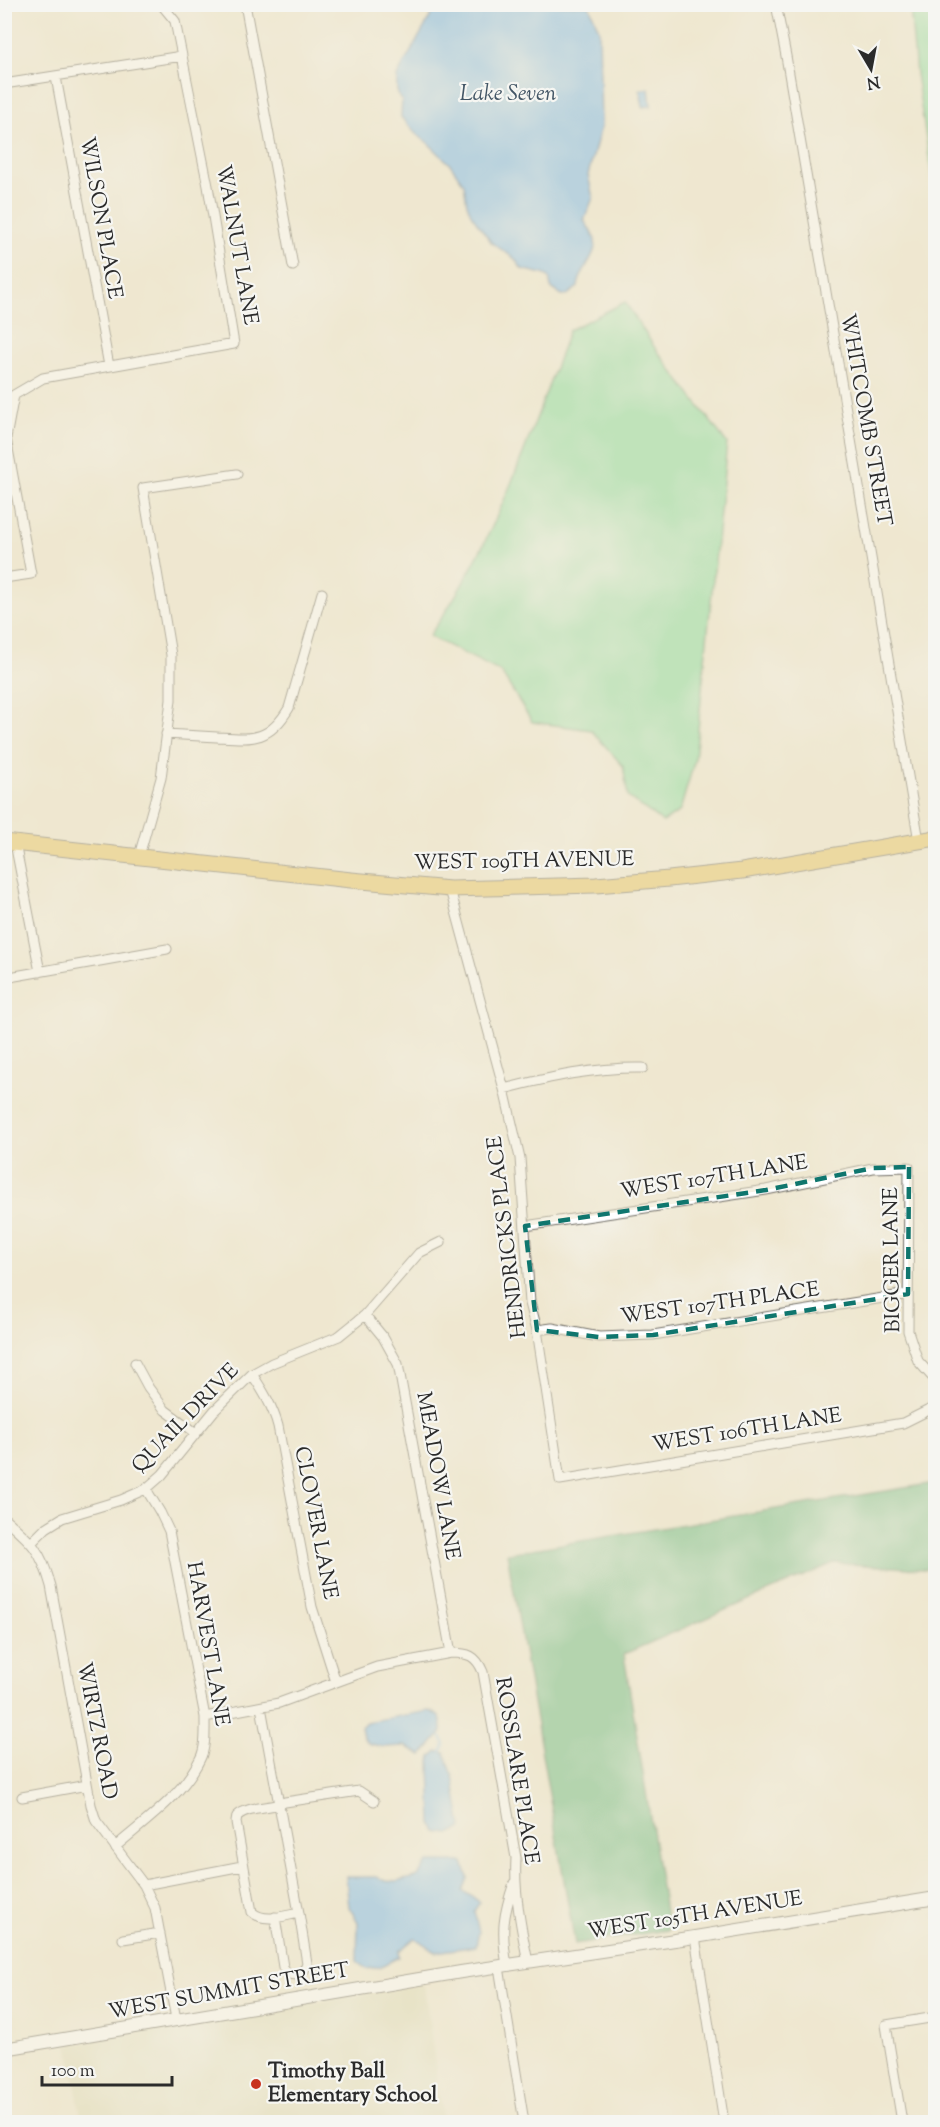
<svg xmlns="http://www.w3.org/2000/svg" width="940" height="2127" viewBox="0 0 940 2127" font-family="'Sorts Mill Goudy',serif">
<rect width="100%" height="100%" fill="#f6f6f2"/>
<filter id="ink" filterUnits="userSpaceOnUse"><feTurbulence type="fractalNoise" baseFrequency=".0167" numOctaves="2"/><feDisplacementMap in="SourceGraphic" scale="12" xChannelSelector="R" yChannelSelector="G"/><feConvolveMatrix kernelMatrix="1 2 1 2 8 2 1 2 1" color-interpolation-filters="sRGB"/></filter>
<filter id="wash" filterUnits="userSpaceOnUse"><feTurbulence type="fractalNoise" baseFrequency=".008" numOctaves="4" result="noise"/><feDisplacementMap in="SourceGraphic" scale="24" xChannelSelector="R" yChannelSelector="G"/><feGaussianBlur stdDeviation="1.35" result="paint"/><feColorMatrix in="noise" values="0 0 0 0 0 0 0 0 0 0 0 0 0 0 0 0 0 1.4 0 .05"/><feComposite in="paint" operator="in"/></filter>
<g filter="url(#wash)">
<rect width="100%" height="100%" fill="#efe7d0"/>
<path fill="#e0ddbb" d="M424,1984L443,2122H82L68,2045Z"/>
<path fill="#87dda0" stroke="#598466" stroke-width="1.5" d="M910,5H935V197L916,74Z
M625,302L655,348L727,443L695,759L680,811L663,822L628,797L623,766L591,730L532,722L501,672L429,636C495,545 530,435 569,330Z"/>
<path fill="#6dbc86" stroke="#4c7458" stroke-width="1.5" d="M935,1483V1570L834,1563L624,1654L668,1930L575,1944L507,1553Z"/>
<path fill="#7ab9ee" stroke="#52728c" stroke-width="1.5" d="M437,5H589L599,30L601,126L588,175L593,198L584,220C586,225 589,228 592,232C604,252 579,268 578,287L567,295H562L551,288L549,277L543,274L522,269L515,259L491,242L471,214L467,204L464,184L450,164L427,142L416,134L401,117L402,100C395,93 397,86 397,76Z
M649,88L651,106L643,107L640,90Z
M429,1711C441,1715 442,1720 442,1732L422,1755L405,1746L384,1747L368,1743L363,1737L361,1727L366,1722Z
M437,1751L445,1753L453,1776L462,1828L450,1834L436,1832L432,1823L430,1763L431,1757Z
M428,1862H463L468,1878L463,1891L480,1902L474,1911L479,1932L476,1946L436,1952L415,1938L399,1951V1957L379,1967L367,1969L357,1961L358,1922L349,1907L346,1877H377L385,1881L397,1882L418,1876Z"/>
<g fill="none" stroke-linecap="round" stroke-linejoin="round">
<path stroke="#7ab9ee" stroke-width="2" d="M440,1736L445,1744L441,1752"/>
</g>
</g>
<g filter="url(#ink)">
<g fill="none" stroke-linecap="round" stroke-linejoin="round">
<defs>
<path id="minor" d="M245,4L293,266
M776,4L786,56L919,841
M56,77L109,366
M4,84L182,56
M4,578L31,574L6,438L14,395L43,378L234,344L208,186L175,21L161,4
M166,734C183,735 200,736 217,737C252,739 269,742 289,708L322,593
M15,843L40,972
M139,856L161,778L171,700V655L143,488L237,474
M450,889L504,1089L520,1158L530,1303L537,1330L560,1480L903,1423L933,1408L936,1404
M4,978L167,949
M504,1089C550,1077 595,1067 643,1068
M525,1226L766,1190L873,1168L909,1167L908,1331L918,1361L936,1381
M365,1315L383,1337L398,1364L451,1653
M537,1330L552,1328L599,1337L653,1335L908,1294
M135,1363L148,1387L165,1410L196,1433
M252,1374C263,1391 273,1407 278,1426L312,1607L336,1682
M4,1518C32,1542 41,1550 51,1586L91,1805L96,1821L144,1885L155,1908L176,2019
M32,1542L46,1528L62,1518L121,1500L146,1489L162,1475L214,1411L252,1374L272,1363L339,1336L365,1315L419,1253L441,1242
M261,1707L299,1913C283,1916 264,1923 252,1912L236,1822L237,1816C249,1805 271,1809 285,1802L359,1791L374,1801
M205,1717L279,1703L377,1667L451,1653C468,1653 476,1655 483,1672L516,1858C514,1893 521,1928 528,1962
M22,1797L87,1785
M115,1847C145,1821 182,1796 200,1759C206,1748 205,1731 205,1717L169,1531L160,1512L146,1489
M144,1885L242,1866
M275,1917L283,1967L288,1974L297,1975L304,1970L307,1963L299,1913
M695,1937L724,2122
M123,1939L160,1933
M507,1965C501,1931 503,1915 514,1883
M499,1967L524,2122
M902,2122L886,2025L936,2017"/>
<path id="tertiary" d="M4,2049L461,1972L695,1937L936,1898"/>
<path id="primary" d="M4,842L351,880L450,889L596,885L669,879L742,871L936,838"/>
</defs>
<use href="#minor" stroke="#706d65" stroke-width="11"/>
<use href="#tertiary" stroke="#706d65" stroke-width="14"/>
<use href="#primary" stroke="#706d65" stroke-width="17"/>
<use href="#minor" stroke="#fff" stroke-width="9"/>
<use href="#tertiary" stroke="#fff" stroke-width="12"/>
<use href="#primary" stroke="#e9c769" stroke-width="15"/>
</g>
</g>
<path d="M0 0H940V2127H0ZM909,1167L908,1294L653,1335L599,1337L537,1330L525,1226L766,1190L873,1168Z" fill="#efe7d0" fill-opacity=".55" fill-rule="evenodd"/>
<path fill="none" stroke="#0f766e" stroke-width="4.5" stroke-dasharray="12 8" stroke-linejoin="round" d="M909,1167L908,1294L653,1335L599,1337L537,1330L525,1226L766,1190L873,1168Z"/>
<circle fill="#c8321e" stroke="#f6f6f2" stroke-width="2" cx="256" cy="2084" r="6"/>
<g text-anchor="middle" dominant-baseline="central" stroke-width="4.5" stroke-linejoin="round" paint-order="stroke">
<g font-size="21" fill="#2b2b2b" stroke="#f6f6f2">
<text transform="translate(100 218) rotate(80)">WILSON PLACE</text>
<text transform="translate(236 245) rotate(80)">WALNUT LANE</text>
<text transform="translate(865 420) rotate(80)">WHITCOMB STREET</text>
<text transform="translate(524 862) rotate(-1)">WEST 109TH AVENUE</text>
<text transform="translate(714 1178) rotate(-9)">WEST 107TH LANE</text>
<text transform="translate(508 1237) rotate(-97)">HENDRICKS PLACE</text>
<text transform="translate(893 1260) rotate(-91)">BIGGER LANE</text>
<text transform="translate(720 1304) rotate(-8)">WEST 107TH PLACE</text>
<text transform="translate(186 1419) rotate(-46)">QUAIL DRIVE</text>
<text transform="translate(747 1431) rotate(-9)">WEST 106TH LANE</text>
<text transform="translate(437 1476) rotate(80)">MEADOW LANE</text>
<text transform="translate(315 1523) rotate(79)">CLOVER LANE</text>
<text transform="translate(207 1644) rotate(80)">HARVEST LANE</text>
<text transform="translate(96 1731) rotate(79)">WIRTZ ROAD</text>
<text transform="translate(516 1771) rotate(81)">ROSSLARE PLACE</text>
<text transform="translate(695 1916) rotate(-9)">WEST 105TH AVENUE</text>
<text transform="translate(229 1992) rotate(-10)">WEST SUMMIT STREET</text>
</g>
<g font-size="21" font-weight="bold" fill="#2b2b2b" stroke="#f6f6f2" text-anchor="start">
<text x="268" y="2072">Timothy Ball<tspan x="268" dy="24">Elementary School</tspan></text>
</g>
<g font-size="22" font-style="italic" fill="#435666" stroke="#f6f6f2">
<text x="508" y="95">Lake Seven</text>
</g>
</g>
<rect width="940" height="2127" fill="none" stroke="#f6f6f2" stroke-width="24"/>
<g transform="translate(871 69) rotate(170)" stroke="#f6f6f2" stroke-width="4.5" paint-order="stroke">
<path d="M0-4.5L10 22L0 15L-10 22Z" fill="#2b2b2b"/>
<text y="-9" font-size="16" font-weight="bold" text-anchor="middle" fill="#2b2b2b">N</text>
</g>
<path d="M42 2076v9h130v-9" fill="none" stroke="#2b2b2b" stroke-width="3"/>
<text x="51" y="2076" font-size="18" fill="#2b2b2b" stroke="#f6f6f2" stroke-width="4.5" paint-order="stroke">100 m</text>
</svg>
